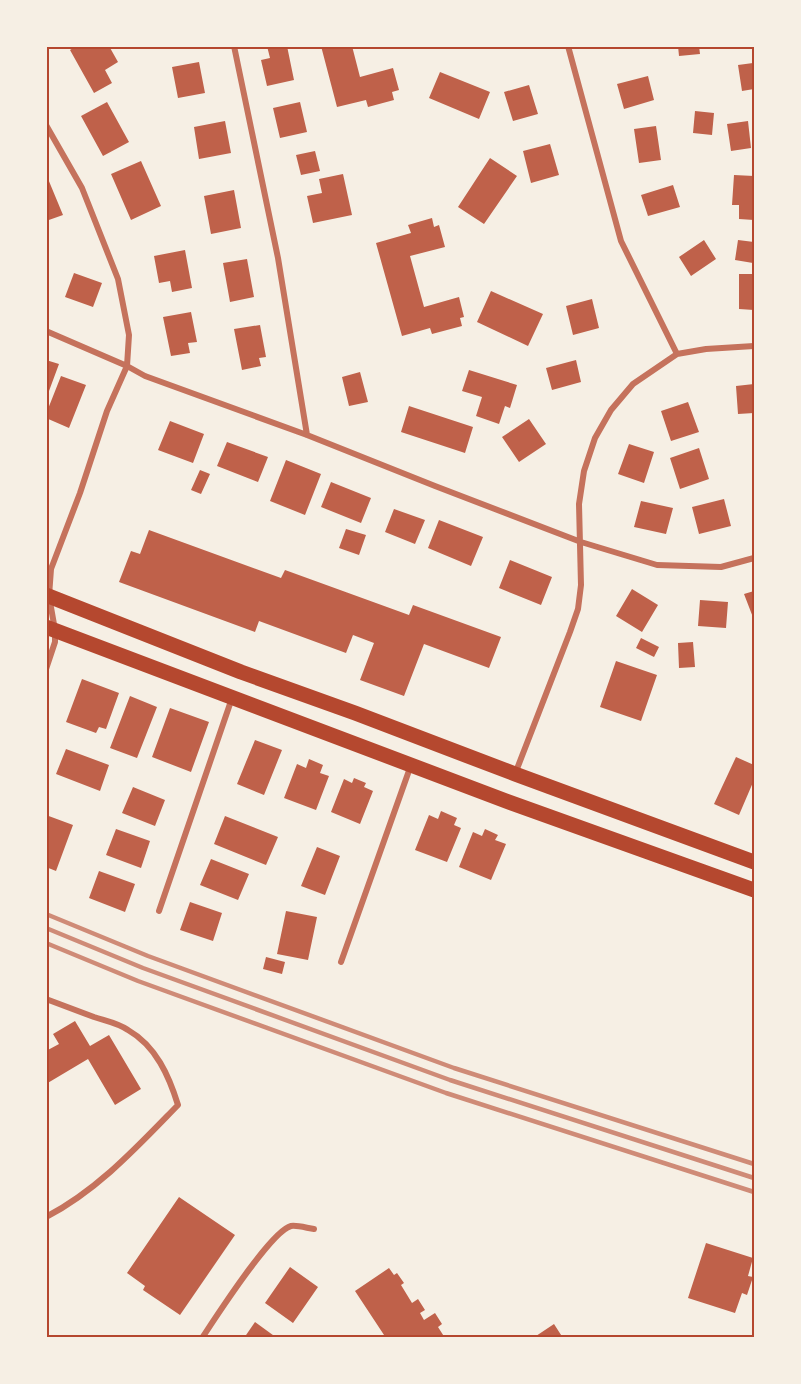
<svg xmlns="http://www.w3.org/2000/svg" width="801" height="1384" viewBox="0 0 801 1384" font-family="'DM Sans',sans-serif">
<rect width="100%" height="100%" fill="#f6efe4"/>
<path fill="#bf614a" d="M76,46H109L118,62L105,70L112,83L94,93L70,50Z
M267,46H287L294,80L267,86L261,60L270,58Z
M321,46H352L360,77L393,68L399,90L392,92L394,100L368,107L366,100L337,107Z
M678,46H699L700,54L679,56Z
M199,62L205,93L178,98L172,67Z
M753,63L754,89L742,91L738,65Z
M440,72L490,92L479,119L429,98Z
M648,76L654,100L624,109L617,84Z
M529,85L538,114L513,121L504,92Z
M107,102L129,142L103,156L81,116Z
M300,102L307,132L280,138L273,108Z
M695,111L714,113L712,135L693,133Z
M225,121L231,153L199,159L194,127Z
M748,121L751,148L731,151L727,124Z
M656,126L661,160L639,163L634,129Z
M550,144L559,175L531,183L523,151Z
M315,151L320,171L301,175L296,155Z
M490,158L517,176L484,224L458,207Z
M141,161L161,206L131,220L111,174Z
M46,174L63,215L46,221Z
M343,174L352,215L313,223L307,196L322,193L319,179Z
M734,175L754,176V220L739,219V205H732Z
M673,185L680,207L648,216L641,195Z
M234,190L241,228L211,234L204,196Z
M432,218L434,227L439,225L445,247L410,256L424,307L459,297L464,317L460,318L462,326L432,334L430,328L402,336L376,243L411,233L408,225Z
M704,240L716,259L691,276L679,257Z
M738,240L754,242L753,263L735,260Z
M185,250L192,288L172,292L170,281L159,283L154,256Z
M247,259L254,297L230,302L223,263Z
M74,273L102,283L93,307L65,297Z
M739,274H754V310L739,309Z
M491,291L543,314L528,346L477,322Z
M592,299L599,328L573,335L566,306Z
M191,312L197,342L188,343L190,353L171,356L163,317Z
M260,325L266,357L259,358L261,366L242,370L234,329Z
M46,360L59,364L49,391L46,390Z
M576,360L581,382L552,390L546,368Z
M469,370L517,385L510,408L505,406L499,424L476,416L482,397L462,391Z
M360,372L368,402L349,406L342,377Z
M61,376L86,385L69,428L46,418V414Z
M754,384V413L738,414L736,386Z
M688,402L699,432L671,441L661,411Z
M409,406L473,427L465,453L401,432Z
M529,419L546,444L519,462L502,437Z
M170,421L204,434L193,463L158,450Z
M227,442L268,457L258,482L217,466Z
M629,444L654,452L644,483L618,474Z
M699,448L709,479L680,489L670,458Z
M286,460L321,474L305,515L270,501Z
M200,470L210,474L201,494L191,490Z
M331,482L371,498L361,523L321,507Z
M724,499L731,526L699,534L692,507Z
M641,501L673,508L666,534L634,527Z
M394,509L425,520L415,544L385,532Z
M439,520L483,537L471,566L428,548Z
M346,529L366,535L359,555L339,548Z
M149,530L281,578L285,570L409,615L413,605L501,637L489,668L424,644L404,696L360,680L374,643L353,635L346,653L259,621L255,632L119,582L131,551L140,554Z
M510,560L552,577L541,605L499,588Z
M632,589L658,605L642,632L616,616Z
M754,591V620L744,594Z
M700,600L728,602L726,628L698,626Z
M641,638L659,647L654,657L636,648Z
M693,642L695,667L679,668L678,643Z
M616,661L657,675L641,721L600,707Z
M82,679L119,693L106,729L99,727L96,733L66,722Z
M130,696L157,707L137,758L110,748Z
M170,708L209,722L191,772L152,757Z
M255,740L282,750L264,795L237,784Z
M66,749L109,765L100,791L56,774Z
M736,757L754,765V780L739,815L714,804Z
M309,759L323,765L320,773L329,776L316,810L284,798L297,764L306,768Z
M354,778L366,783L364,787L373,791L360,824L331,812L344,779L352,783Z
M133,787L165,800L155,826L122,813Z
M441,811L457,818L454,825L461,828L447,862L415,850L429,815L438,819Z
M46,815L73,825L56,871L46,867Z
M225,816L278,837L266,865L214,844Z
M116,829L150,841L141,868L106,855Z
M485,829L498,835L495,840L506,844L491,880L459,867L473,832L482,836Z
M317,847L340,856L325,895L301,886Z
M211,859L249,874L238,900L200,885Z
M99,871L135,884L125,912L89,898Z
M190,902L222,913L213,941L180,930Z
M286,911L317,917L308,960L277,954Z
M266,957L285,962L282,974L263,969Z
M75,1021L90,1046L109,1035L141,1089L115,1105L88,1059L46,1084V1051L59,1044L53,1034Z
M179,1197L235,1235L180,1315L143,1290L145,1286L127,1273Z
M706,1243L753,1258L748,1276L753,1277L747,1295L742,1293L735,1313L688,1298Z
M290,1267L318,1287L293,1323L265,1303Z
M389,1268L394,1275L397,1273L404,1283L401,1285L412,1303L418,1299L425,1310L420,1313L424,1320L435,1313L442,1324L438,1327L445,1338H386L355,1291Z
M255,1322L277,1338H244Z
M554,1324L563,1338H533Z"/>
<g fill="none" stroke-linecap="round" stroke-linejoin="round">
<path stroke="#c5725c" stroke-width="6" d="M234,46L278,258L307,435
M568,46L621,241L677,354
M46,125L82,188L118,279L129,335L127,366L107,411L80,493L51,569L49,596L55,630V642L46,669
M46,331L127,366L145,376L307,435L435,486L581,542L657,565L721,567L754,558
M515,774L570,632L578,609L581,585L579,504L584,471L595,438L611,410L633,384L677,354L706,349L754,346
M159,911L232,698
M341,962L411,765
M46,999C62,1005 78,1011 94,1017C106,1021 118,1023 128,1030C156,1046 169,1076 178,1105C138,1146 98,1190 46,1217
M202,1338C216,1317 271,1231 291,1226C297,1225 307,1228 314,1229"/>
<path stroke="#b5482f" stroke-width="15" d="M46,595L241,672L355,713L515,774L754,862
M46,627L506,801L754,890"/>
<path stroke="#cf8b77" stroke-width="4.5" d="M46,914L148,956L454,1068L754,1164
M46,928L143,968L450,1080L754,1178
M46,943L138,981L446,1093L754,1192"/>
</g>
<rect width="801" height="1384" fill="none" stroke="#f6efe4" stroke-width="96"/>
<rect x="48" y="48" width="705" height="1288" fill="none" stroke="#b5482f" stroke-width="2"/>
</svg>
